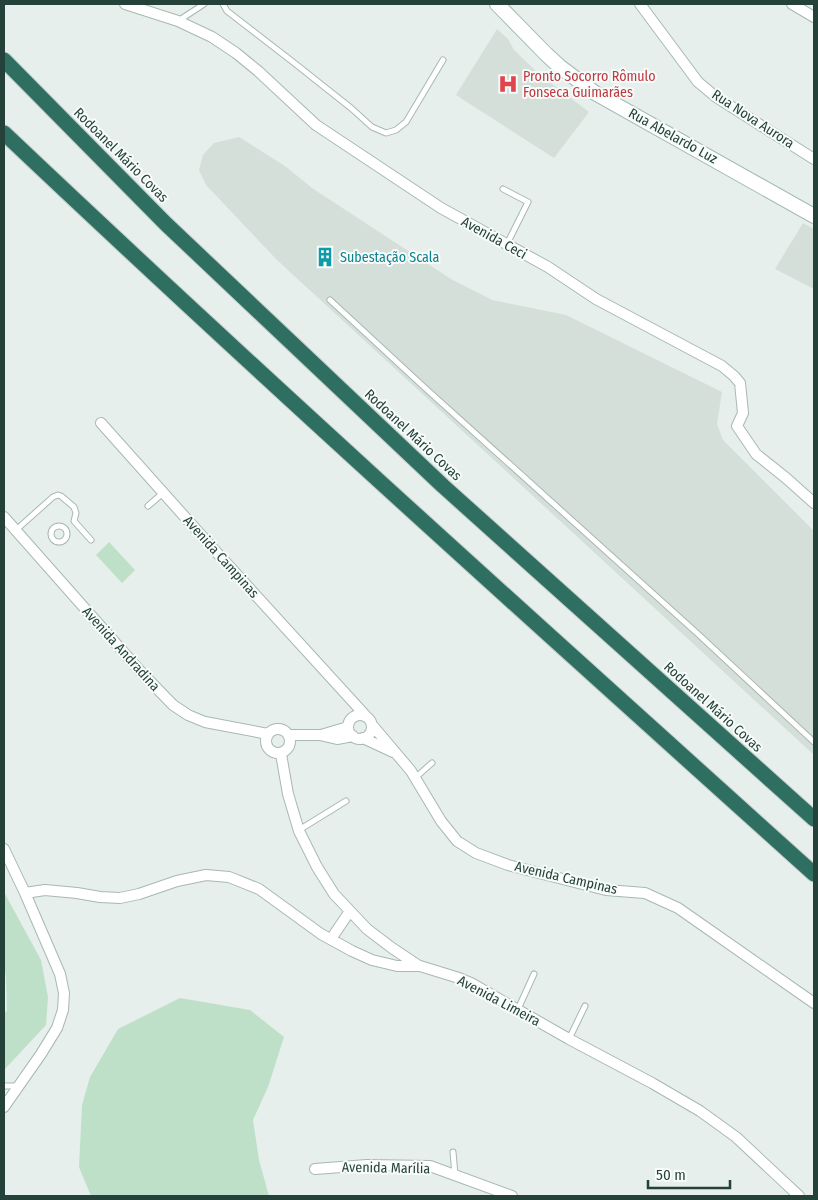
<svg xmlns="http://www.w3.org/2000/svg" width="818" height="1200" viewBox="0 0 818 1200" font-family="'Fira Sans Condensed',sans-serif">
<rect width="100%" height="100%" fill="#e6efeb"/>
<path fill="#d4dfda" d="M497,29L508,39L514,50L539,74L589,112L554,158L456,95Z
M239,137L285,166L312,188L451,279L492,300L566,315L722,392L717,424L723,440L814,531V755L277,260L206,185L199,170L203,155L214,143Z
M803,223L814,229V289L775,269Z"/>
<path fill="#bfe0c8" d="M109,542L135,570L122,583L96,555Z
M4,892L41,960L48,997L46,1025L4,1070V1013L7,1011L6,977L4,964Z
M180,998L250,1010L284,1037L268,1087L253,1120L259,1160L269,1196H91L79,1167L82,1105L90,1077L118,1029Z"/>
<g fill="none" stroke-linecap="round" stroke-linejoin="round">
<defs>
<path id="service" d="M223,4L227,11L293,62L351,108L372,127L386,133L396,130L406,122L443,60
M178,21L204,4
M503,189L528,202L507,244
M330,300L424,387L698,634L814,742
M148,506L163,493
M51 534a8 8 0 1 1 16 0a8 8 0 1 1-16 0Z
M16,530L53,497L58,495L61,496L74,507L76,513L74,521L91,540
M415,778L432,763
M299,830L346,801
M518,1009L534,974
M569,1039L585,1006
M4,1086H19
M453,1152L455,1175"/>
<path id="minor" d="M125,4L178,21L212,37L236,53L258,71L316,125L441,208L548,267L596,299L722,366L734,376L740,383L743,413L737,426L756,454L786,478L814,503
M640,4L698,82L716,97L814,159
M792,4L814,17
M101,423L209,544L365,715
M4,517L141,672L173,705L188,715L205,722L268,734
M348 727a12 12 0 1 1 24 0a12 12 0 1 1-24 0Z
M373,726L411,771L441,821L457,841L476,853L508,865L606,890L645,893L678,908L814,1003
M266 741a12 12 0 1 1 24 0a12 12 0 1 1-24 0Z
M289,735H320L337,739L353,736
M321,735L348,727
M363,738L393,752
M281,754L288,794L299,831L317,867L334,894L367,929L392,948L419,966
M4,849L25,893L60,974L64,993L63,1010L57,1028L41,1054L4,1107
M25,893L45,890L77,893L100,897L120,898L139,894L177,881L206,875L229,877L259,889L321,934L352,951L372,960L397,966H420L459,978L471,983L569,1039L652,1083L700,1111L736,1137L799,1196
M331,939L350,911
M315,1169L367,1165L430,1166L512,1196"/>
<path id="secondary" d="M497,4L546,54L559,66L595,93L814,216"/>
<path id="motorway" d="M4,60L166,224L443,486L814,819
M4,133C270,385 542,629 814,874"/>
</defs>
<use href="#service" stroke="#a8b8b2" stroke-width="7"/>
<use href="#minor" stroke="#a8b8b2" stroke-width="12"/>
<use href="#secondary" stroke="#a4bbb3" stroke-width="16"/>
<use href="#motorway" stroke="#c2cac8" stroke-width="17"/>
<use href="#service" stroke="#fff" stroke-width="5"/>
<use href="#minor" stroke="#fff" stroke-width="10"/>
<use href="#secondary" stroke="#fff" stroke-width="14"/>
<use href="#motorway" stroke="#2f6f62" stroke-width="15"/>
</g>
<defs>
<symbol id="hospital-bare" viewBox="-9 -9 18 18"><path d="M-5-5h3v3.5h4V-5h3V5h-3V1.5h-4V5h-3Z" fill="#e0444e" stroke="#f7fbf9" stroke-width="2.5" paint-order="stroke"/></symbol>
<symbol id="building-bare" viewBox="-9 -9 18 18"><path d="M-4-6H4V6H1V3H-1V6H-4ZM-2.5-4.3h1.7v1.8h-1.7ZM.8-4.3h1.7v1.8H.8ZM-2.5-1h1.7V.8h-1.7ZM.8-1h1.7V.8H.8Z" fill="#0f9aa8" stroke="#f7fbf9" stroke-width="2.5" paint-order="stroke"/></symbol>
</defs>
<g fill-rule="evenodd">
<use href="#hospital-bare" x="494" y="70" width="28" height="28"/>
<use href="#building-bare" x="311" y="243" width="28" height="28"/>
</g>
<g text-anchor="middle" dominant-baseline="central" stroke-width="4" stroke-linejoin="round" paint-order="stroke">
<g font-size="14" fill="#be3a42" stroke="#f7fbf9" text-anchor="start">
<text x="523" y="76">Pronto Socorro Rômulo<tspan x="523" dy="16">Fonseca Guimarães</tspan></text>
</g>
<g font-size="14" fill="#24423a" stroke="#f7fbf9">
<text transform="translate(753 119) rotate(33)">Rua Nova Aurora</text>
<text transform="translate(673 136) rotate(29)">Rua Abelardo Luz</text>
<text transform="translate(121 155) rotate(45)">Rodoanel Mário Covas</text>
<text transform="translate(494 238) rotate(29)">Avenida Ceci</text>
<text transform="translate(413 435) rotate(43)">Rodoanel Mário Covas</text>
<text transform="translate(221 557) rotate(48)">Avenida Campinas</text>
<text transform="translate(121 649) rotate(48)">Avenida Andradina</text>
<text transform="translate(713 707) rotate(42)">Rodoanel Mário Covas</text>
<text transform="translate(566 878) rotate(13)">Avenida Campinas</text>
<text transform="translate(499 1001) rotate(28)">Avenida Limeira</text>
<text transform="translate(386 1168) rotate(1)">Avenida Marília</text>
</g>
<g font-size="14" fill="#0d838f" stroke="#f7fbf9" text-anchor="start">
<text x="340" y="257">Subestação Scala</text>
</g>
</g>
<rect width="818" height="1200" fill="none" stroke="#24423a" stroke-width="10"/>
<path d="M648 1180v8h82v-8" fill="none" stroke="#24423a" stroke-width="2.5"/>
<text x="656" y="1180" font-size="15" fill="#24423a" stroke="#f7fbf9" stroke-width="4" paint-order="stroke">50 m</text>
</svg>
